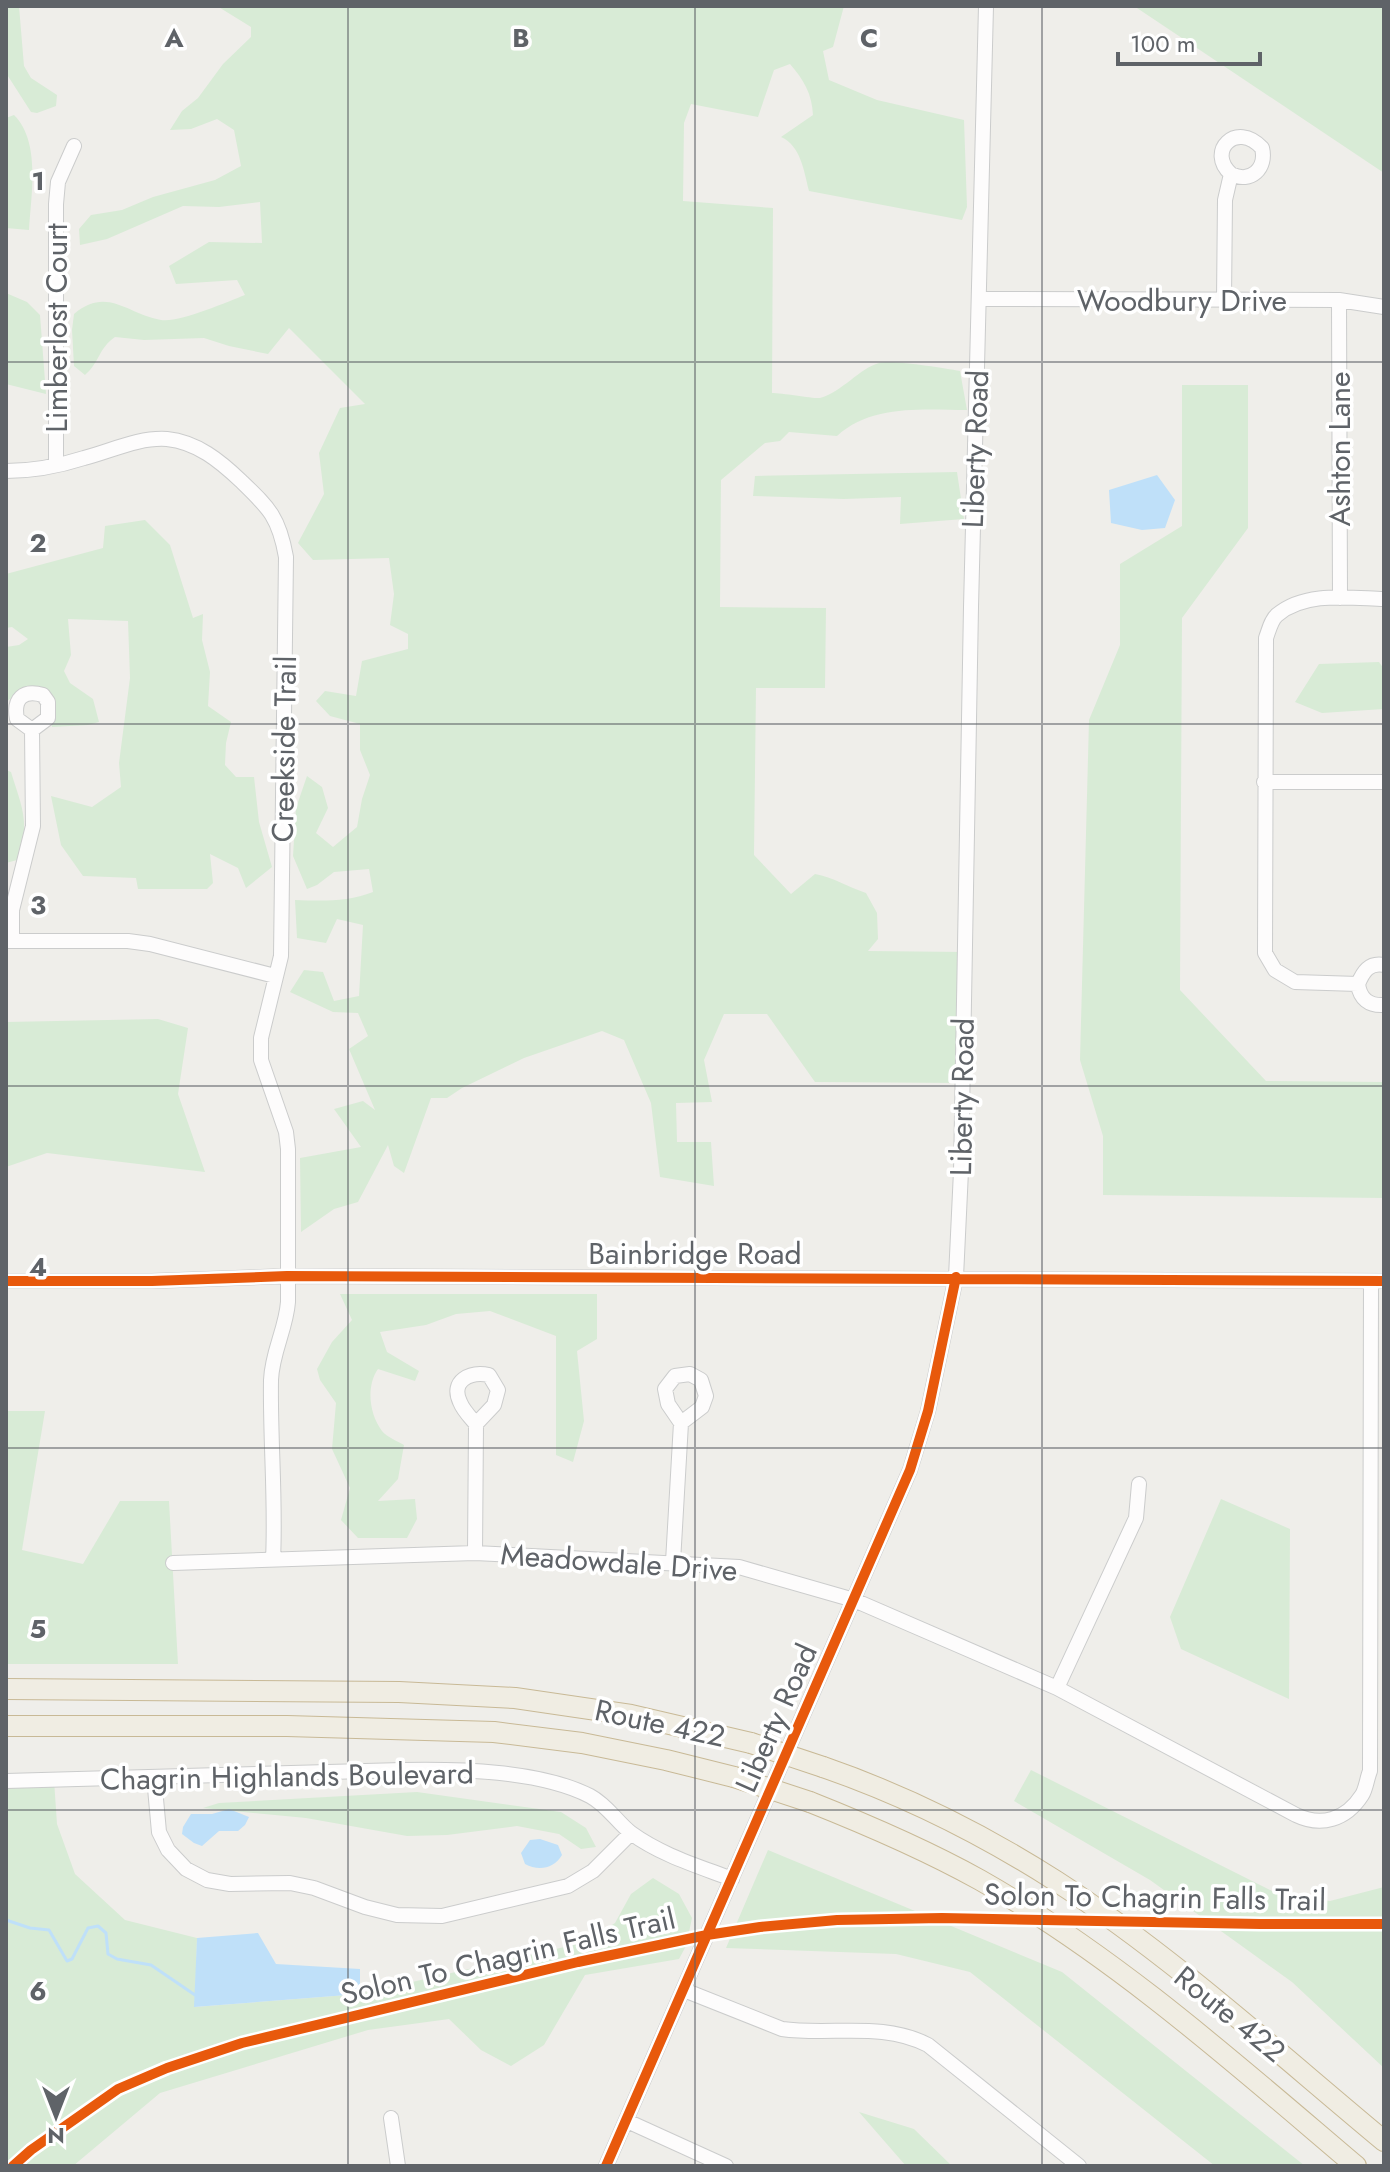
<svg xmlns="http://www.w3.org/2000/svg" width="1390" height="2172" viewBox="0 0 1390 2172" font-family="Jost,sans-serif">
<rect width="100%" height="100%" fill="#efeeea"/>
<path fill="#d8ebd6" d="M6,6H19L24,66L31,78L57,95L56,106L37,113L31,112L6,73Z
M217,6H844L833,47L823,51L829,80L877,100L964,120L967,207L962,220L809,191C804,171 801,146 781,137L813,115C812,94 804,80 790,64L774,70L758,117L691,104L684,123L683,201L773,208L772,393C782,393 816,399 820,398C842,392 860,368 879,363C895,360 942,368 960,371L967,410C924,410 872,404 837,436L789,432L780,441L765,443L721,480L720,607L826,608L825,688H756L754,855L791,894L815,874C833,877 848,887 866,893L877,913L878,939L868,951L964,952L962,1083L815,1082L767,1014H724L704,1060L712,1102L676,1103L677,1142H711L714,1186L660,1177L651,1103L624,1040L602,1031L524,1058L462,1088L447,1098H431L404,1173L394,1166L388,1145L358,1202L334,1209L301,1232L300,1158L361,1147L334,1109L363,1101L375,1110L349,1049L368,1036L358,1013L333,1012L290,992L304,970L323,972L334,1001L359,996L363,925L337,919L326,943L297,938L295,900C322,901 348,902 373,892L369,869L334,872L317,885L307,889L293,856L296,808L307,776L322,787L328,808L316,833L333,847L357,827L362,799L370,775L360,750V724L330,716L316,701L325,691L356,696L362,661L408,649V634L390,625L394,594L389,558L313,560L298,543L324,494L319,453L340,408L365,404L289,328L268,354L229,346L204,338L144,340L115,337C98,349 100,362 85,375L74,366L72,330L74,314C107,286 127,314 161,320C179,323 227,302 245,295L237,280L176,284L169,266L209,242L262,243L260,202L219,207L183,206L107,239L80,245L79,229L91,215L122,210L153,197L215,180L241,166L234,130L217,119L191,129L170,130L182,111L198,98L223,64L251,37V27Z
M1134,6H1384V173Z
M14,115C41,142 31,194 29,230L6,228V118Z
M6,293L27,302L40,315L46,394L6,384Z
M1182,385H1248V528L1182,618L1180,990L1266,1081L1384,1082V1198L1103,1195V1136L1080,1060L1089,720L1120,645V564L1182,526Z
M957,472L964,519L900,524L901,497L844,499L753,496L755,476Z
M145,520L170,545L193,618L203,614L202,640L210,672L208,706L231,722L226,743L225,765L236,777H254L259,822L272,867L246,888L238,868L210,854L213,883L207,889H138L136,878L83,876L61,845L51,796L92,807L121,787L119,763L130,678L128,621L68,619L71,655L64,671L70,683L93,699L99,722L88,725L52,727L50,691L25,688L6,702V647L19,645L28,639L12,627L6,628V574L103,548L105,526Z
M1379,662L1384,669V709L1322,713L1295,702L1319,664Z
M6,770L11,772C22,808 31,823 17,860L6,863Z
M158,1019L188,1028L178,1094L205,1172L47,1153L6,1167V1022Z
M340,1294H597V1339L577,1351L584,1421L573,1462L556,1455V1336L490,1311L456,1314L426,1325L380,1332L387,1352L419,1371L415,1381L378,1369C366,1386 369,1414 382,1431C387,1437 397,1441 404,1445L398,1479L378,1501L415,1499L417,1519L407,1538H358L341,1520L350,1488L332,1449L336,1403L320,1380L317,1369L332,1342L352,1320Z
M6,1411H45L22,1550L83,1564L120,1501H169L178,1664H6Z
M1221,1499L1290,1529L1289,1699L1181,1649L1170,1617Z
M1031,1770L1280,1895L1330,1901L1384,1887V2068L1292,1982L1150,1880L1014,1801Z
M54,1780L57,1824L75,1874L125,1920L197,1938L195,2007L360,1994L586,1942L615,1923L631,1894L653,1878L679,1894L692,1918L686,1946L679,1959L585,1975L544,2045L511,2066L481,2050L449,2019L368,2030L160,2093L73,2166H6V1781Z
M417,1792L561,1812L586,1828L596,1847L581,1849L559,1834L517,1826L447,1835L407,1836L306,1818L203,1808L219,1803Z
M768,1850L1062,1972L1305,2166H1215L970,1972L896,1954L726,1948Z
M859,2112L914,2129L952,2166H906Z"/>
<path fill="#bfe0f9" d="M1157,475L1175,500L1165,528L1142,530L1111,523L1109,490Z
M229,1809L249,1817L245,1825L238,1831H219L202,1846L194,1843L182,1834L183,1827L191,1814H212Z
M540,1839L558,1845L562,1855C554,1869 538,1871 525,1864L521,1853L530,1840Z
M258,1933L276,1964L360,1969V1994L194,2007L197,1938Z"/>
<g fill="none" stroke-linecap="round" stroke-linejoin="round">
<path stroke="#bfe0f9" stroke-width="3" d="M6,1920L30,1928L49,1930L67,1961L72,1959L88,1928L98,1926L106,1933L108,1954L117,1959L151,1965L195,1995"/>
<defs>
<path id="minor" d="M980,299L1339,300L1384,307
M1224,299L1225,200L1231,174C1206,152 1236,120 1262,148C1267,168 1251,184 1231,174
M1339,300L1340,598
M56,465V204L58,182L74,146
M6,471C32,471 59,466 84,458C111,451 139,437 167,439C197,442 220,461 241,481C269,508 279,517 286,557L281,956L261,1038V1060L286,1132L288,1149V1302C286,1329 272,1352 271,1380C270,1440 276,1500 273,1560
M1264,782H1384
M6,941H128L150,944L275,976
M12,941V910L33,826L32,730L17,719C13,699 23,689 43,695L48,702V718L32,730
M1384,965C1369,962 1363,972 1358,984C1360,999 1369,1006 1384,1005
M1358,984L1295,982L1275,970L1265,953L1266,638C1269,630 1271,620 1277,615C1305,591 1350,598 1384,599
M6,1281H152L287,1276L1384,1281
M475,1553L476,1424L494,1405L498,1390L489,1375C470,1371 450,1381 460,1402C463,1410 470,1417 476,1424
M673,1562L681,1423L702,1407L706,1396L701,1380L690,1374L675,1376L665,1389L668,1404L681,1423
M173,1563L475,1553L739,1567L854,1600L1057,1688L1296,1815C1321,1827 1346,1820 1362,1795C1366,1789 1367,1778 1370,1771L1371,1281
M1057,1688L1136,1518L1139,1484
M154,1777L159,1832L168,1850L186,1869L207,1880L230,1884L290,1883L314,1888L365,1907L397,1915L442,1916L568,1886L593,1871L631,1833
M6,1781L402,1770C459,1769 539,1770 590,1796C607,1805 617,1822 631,1833C661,1855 698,1866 732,1879
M684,1990L782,2029C831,2036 882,2021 928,2045L1079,2166
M391,2118L398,2166
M627,2121L726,2166
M606,2166L910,1470L928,1411L956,1277L961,1171L971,607L986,6"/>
<path id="highway" d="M6,1689L399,1692L515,1698L631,1715L751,1743
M6,1726H287L494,1732L582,1743L666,1760L734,1777
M823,1767C904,1795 984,1835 1056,1881C1172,1956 1278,2053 1384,2141
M810,1802C868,1825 926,1850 980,1880C1116,1957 1238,2066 1356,2166"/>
</defs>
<use href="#minor" stroke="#cbcccc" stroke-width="16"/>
<use href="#highway" stroke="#c8b996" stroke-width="22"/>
<use href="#minor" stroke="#fdfcfc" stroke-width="14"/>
<use href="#highway" stroke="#f0ede3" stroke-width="20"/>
<defs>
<path id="highway-bridge" d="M751,1743L823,1767
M734,1777L810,1802"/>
</defs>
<use href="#highway-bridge" stroke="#c8b996" stroke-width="22" stroke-linecap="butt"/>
<use href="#highway-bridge" stroke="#f0ede3" stroke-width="20"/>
<defs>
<path id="cycleway" d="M6,1281H152L287,1276L1384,1281
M13,2166L31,2150L118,2089L167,2068L242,2043L578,1962L707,1935L760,1927L837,1920L942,1918L1260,1924H1384
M606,2166L910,1470L928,1411L956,1277"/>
</defs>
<use href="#cycleway" stroke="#fff" stroke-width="15"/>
<use href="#cycleway" stroke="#e8590c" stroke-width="10"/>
</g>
<path fill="none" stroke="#5f6368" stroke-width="2" stroke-opacity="0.55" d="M348,6V2166M695,6V2166M1042,6V2166M6,362H1384M6,724H1384M6,1086H1384M6,1448H1384M6,1810H1384"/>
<g text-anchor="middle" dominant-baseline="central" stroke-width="7" stroke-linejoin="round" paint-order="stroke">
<g font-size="30" fill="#5f6368" stroke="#fff">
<text x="1182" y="300">Woodbury Drive</text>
<text transform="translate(56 328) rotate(-90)">Limberlost Court</text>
<text transform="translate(975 449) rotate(-88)">Liberty Road</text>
<text transform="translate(1339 449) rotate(-90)">Ashton Lane</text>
<text transform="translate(284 749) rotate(-89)">Creekside Trail</text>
<text transform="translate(962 1097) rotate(-89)">Liberty Road</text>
<text x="695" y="1253">Bainbridge Road</text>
<text transform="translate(619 1562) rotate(4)">Meadowdale Drive</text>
<text transform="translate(776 1718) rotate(-66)">Liberty Road</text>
<text transform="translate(660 1723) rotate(12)">Route 422</text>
<text transform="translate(287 1776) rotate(-1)">Chagrin Highlands Boulevard</text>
<text transform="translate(1155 1897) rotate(1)">Solon To Chagrin Falls Trail</text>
<text transform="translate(508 1956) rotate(-13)">Solon To Chagrin Falls Trail</text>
<text transform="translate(1230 2014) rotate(39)">Route 422</text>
</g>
</g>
<g font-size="26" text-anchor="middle" font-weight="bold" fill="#5f6368" stroke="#fff" stroke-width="7" stroke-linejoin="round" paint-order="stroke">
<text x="174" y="47">A</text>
<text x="521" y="47">B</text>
<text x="869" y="47">C</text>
<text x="38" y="190">1</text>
<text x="38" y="552">2</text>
<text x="38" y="914">3</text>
<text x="38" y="1276">4</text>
<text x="38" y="1638">5</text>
<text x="38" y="2000">6</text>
</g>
<rect width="1390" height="2172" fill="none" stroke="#5f6368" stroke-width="16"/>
<g transform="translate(56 2116) rotate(180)" stroke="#ffffff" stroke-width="6" paint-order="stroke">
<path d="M0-6L14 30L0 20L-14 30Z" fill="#5f6368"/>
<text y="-12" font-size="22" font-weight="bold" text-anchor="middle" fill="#5f6368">N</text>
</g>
<path d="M1118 52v12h142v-12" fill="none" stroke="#5f6368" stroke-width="4"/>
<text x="1130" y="52" font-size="24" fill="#5f6368" stroke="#ffffff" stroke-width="6" paint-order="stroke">100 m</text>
</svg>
